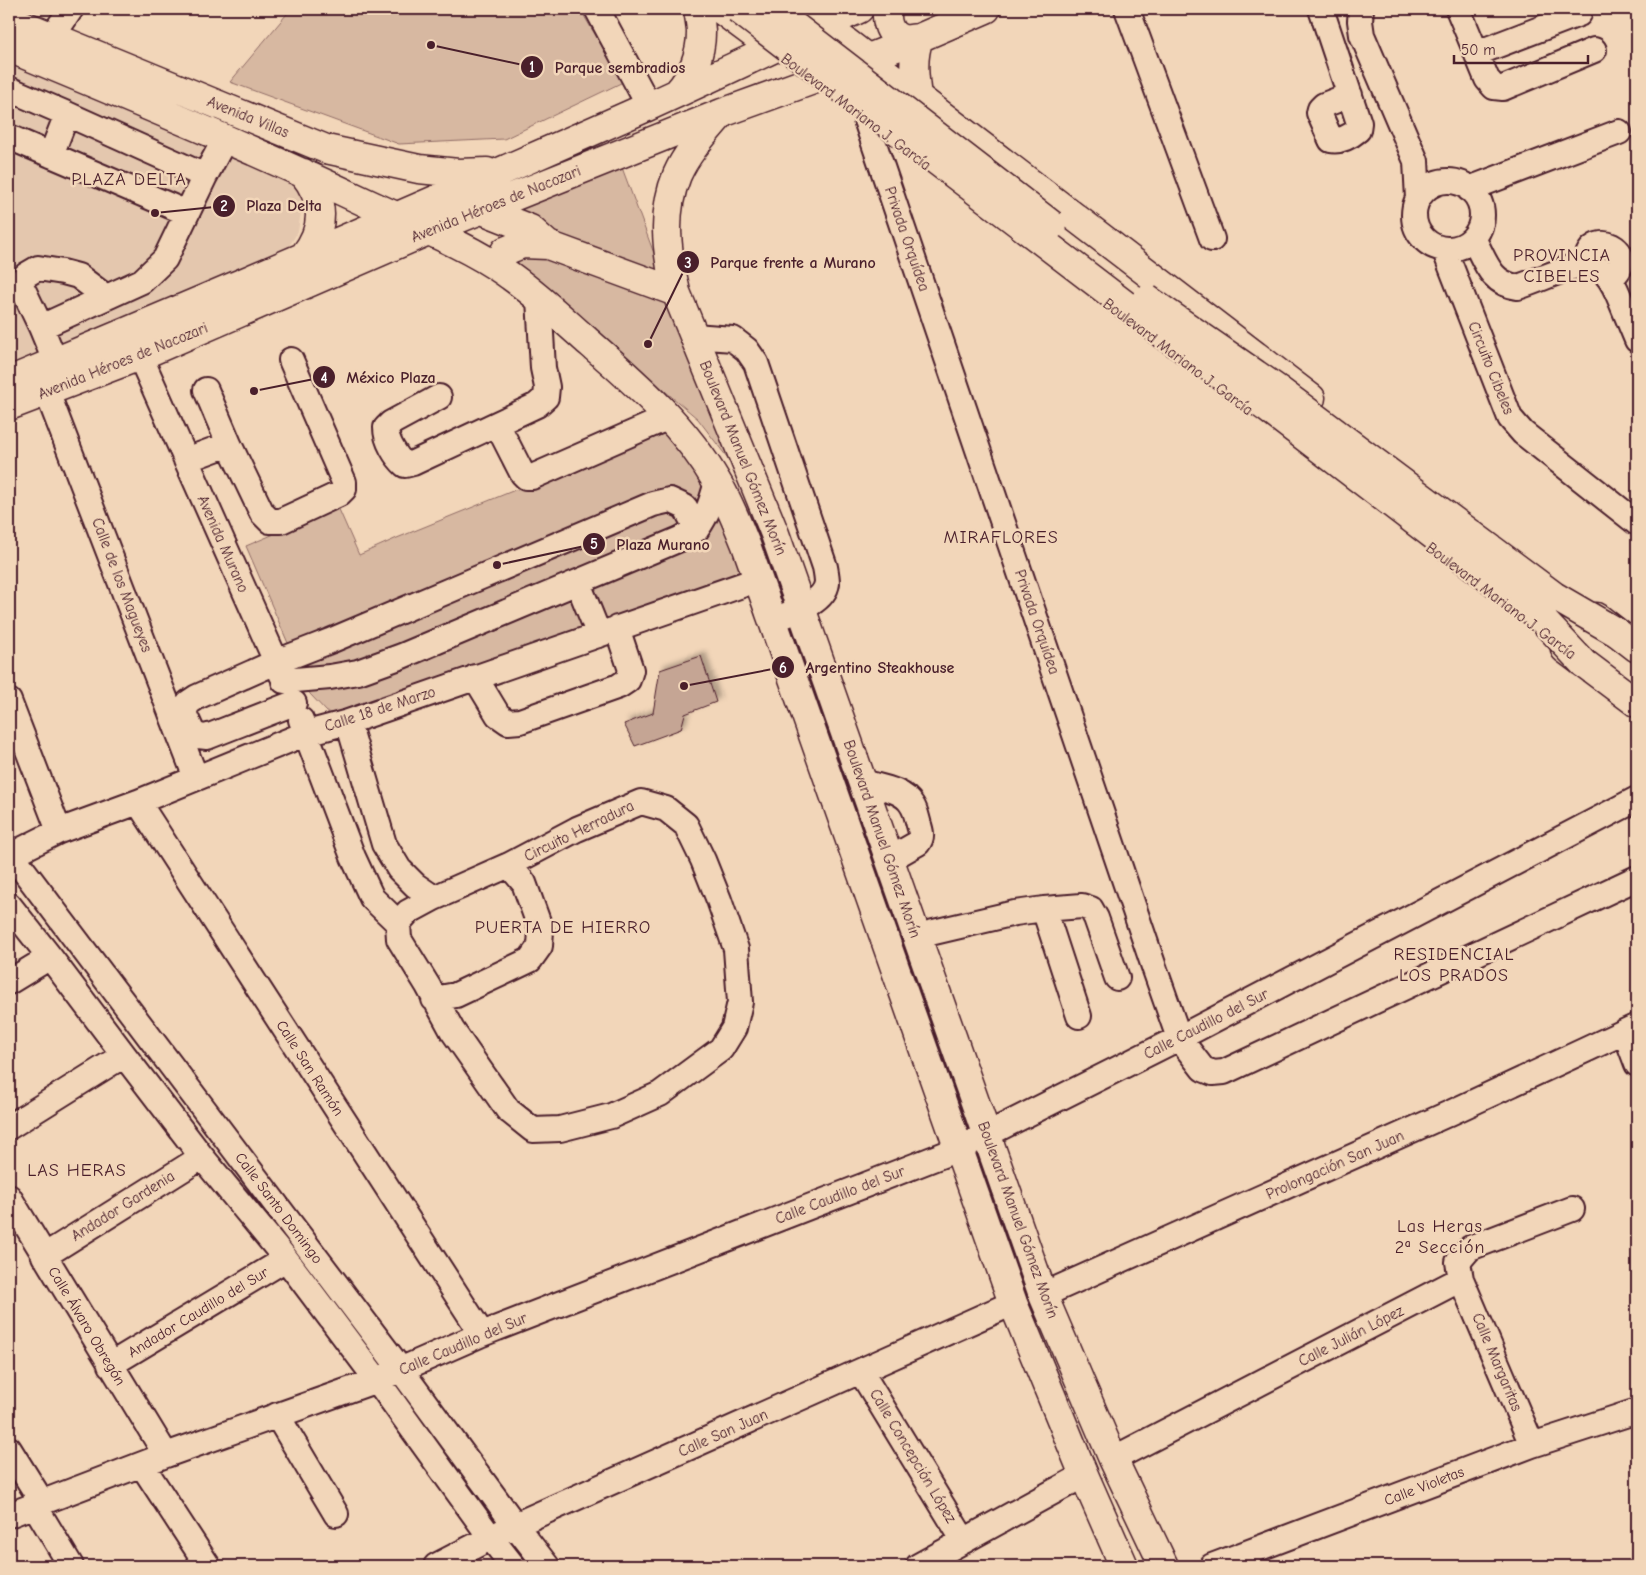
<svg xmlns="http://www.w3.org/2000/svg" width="1646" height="1575" viewBox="0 0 1646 1575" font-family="'Comic Neue',sans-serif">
<defs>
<filter id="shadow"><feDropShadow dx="4.5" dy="-4.5" stdDeviation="2.5" flood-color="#0004"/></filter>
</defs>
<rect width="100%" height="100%" fill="#f2d6b9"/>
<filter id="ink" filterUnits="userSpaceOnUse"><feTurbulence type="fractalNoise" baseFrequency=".02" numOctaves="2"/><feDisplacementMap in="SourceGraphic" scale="10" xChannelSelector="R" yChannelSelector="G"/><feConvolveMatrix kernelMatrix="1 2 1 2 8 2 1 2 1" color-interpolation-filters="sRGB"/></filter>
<g filter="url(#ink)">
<path fill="#e4c7ae" d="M9,62L279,172L298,190L302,205L298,231L287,250L9,370Z"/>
<path fill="#d7b8a1" stroke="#906c66" d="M291,9H580L623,82L504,139L399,144L230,82Z
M621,165L733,465L698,419L519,268L513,235L526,200Z
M665,429L722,509L743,574L342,715L327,712L310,694L246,546L338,507L359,555L397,538Z"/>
<path fill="#c5a594" stroke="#4a1f2b" filter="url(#shadow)" d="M701,656L716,702L685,714L681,729L635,746L624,724L653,713L660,670Z"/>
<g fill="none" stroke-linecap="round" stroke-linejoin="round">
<defs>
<path id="minor" d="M597,9L649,106
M1127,9L1212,239
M1321,9L1359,123L1358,130C1351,136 1340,142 1331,140L1319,113L1320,109L1324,105L1350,95
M1361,9L1360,21L1362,35L1416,161L1418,199
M1458,9L1487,79L1494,87L1503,88L1594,50
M52,37L71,9
M1477,53L1579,14
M9,89L67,114L205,176
M866,120L1154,967L1179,1038L1203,1069L1213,1073L1224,1072L1637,878
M9,137L187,213
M51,155L67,114
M1414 215a34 34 0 1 1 68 0a34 34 0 1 1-68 0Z
M1469,189L1619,132
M1473,238C1485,260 1490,284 1518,287C1537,281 1555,272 1573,267C1604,259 1613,281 1622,304C1627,316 1632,328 1637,340
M1444,249L1510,418L1523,433L1637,523
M1586,265C1588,224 1644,251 1611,278
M106,297L78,276L63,272L38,268L26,275L20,283L41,327L142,281L165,259L205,176L225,139
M41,327L55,361
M694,336L733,339L747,350L756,363L825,567C826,572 827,578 827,583C824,604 790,613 773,620
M140,356L282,675
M206,390L229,444
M47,392L196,778
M439,397L391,423L386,428C386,441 396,457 405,465L413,463L537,405L546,397L547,387L543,368L539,299
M497,424L522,473L526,477H532L669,417
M186,460L229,444L262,513L270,521H281L339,494L344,489V482L291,360
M697,529C708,514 712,500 717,482
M578,583L599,635
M475,677L498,715L508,722L520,721L619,686L628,680L631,670L617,628
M284,681L330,677L358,672L402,656L680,539L697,529L685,507L670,500L653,504L330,641L276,662L197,697L188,703L184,713L192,731L198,736L207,737L294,703
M9,701L59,831
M301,720L353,857L372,898L398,923
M348,722L384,844L399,869L415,885L434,898
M863,782C879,787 903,789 912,805C916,811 917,818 919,825C921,832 923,837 918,843L890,859
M138,802L482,1334
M641,802L666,809L686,825L703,860L719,900L736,949L740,1002L734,1028L721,1049L660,1094L611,1116L560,1129L533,1130L508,1110L452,1030L428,986L399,939L398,923L408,912L434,898L509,865L577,829Z
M9,851L401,1370L515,1525L547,1566
M9,856L59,831L138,802L307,733L348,722L759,579
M9,905L50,957L124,1055L202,1157L286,1259L377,1380L491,1538L513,1566
M1044,909L1082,906L1091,909L1096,918L1117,978
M917,936L1015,913L1044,909L1079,1016
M9,982L50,957
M434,999L456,995L530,960L540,946L541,930L524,883L509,865
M1625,1032L1637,1064
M9,1127L124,1055
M9,1197L166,1455
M44,1256L202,1157
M1043,1295L1450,1113L1637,1026
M110,1365L286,1259
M861,1372L964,1541
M277,1415L336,1514
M1532,1445L1461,1279L1458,1262L1470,1248L1572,1209
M9,1449L42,1502
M1113,1459L1461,1279
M142,1465L208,1566
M35,1506L71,1566
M9,1515L166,1455L377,1380L482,1334L958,1149L1179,1038L1637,799
M436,1566L515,1525L1013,1303
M918,1566L1084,1475
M1212,1566L1532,1445L1637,1411"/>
<path id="major" d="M720,9L755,35
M803,9L1311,398
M888,9C885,20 889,36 903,39C908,40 914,38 919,38C912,58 914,75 917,96
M9,19L326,149L419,169L458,173L487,172
M9,48C129,98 249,147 367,203C412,224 467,245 506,273C534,292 559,316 584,338C633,381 684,424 717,482C729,502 737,523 746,545L1013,1303L1084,1475L1124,1566
M678,92C692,77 701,54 701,33C701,25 699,17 698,9
M722,113C706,132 687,152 677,175C661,214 667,253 676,292L775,534L1043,1295L1113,1459L1164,1566
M303,173C325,200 326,228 304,256
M472,206L530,229L548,245
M505,251L522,244L548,245L676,292
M9,381C222,292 436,201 647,107C718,75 788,41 859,9
M9,406L140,356L428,231L722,113L813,80L919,38L986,9
M1597,617L1637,648
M1565,649L1637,703"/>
</defs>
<use href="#minor" stroke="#4a1f2b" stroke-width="28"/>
<use href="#major" stroke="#4a1f2b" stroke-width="31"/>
<use href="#minor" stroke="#f2d6b9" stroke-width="24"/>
<use href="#major" stroke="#f2d6b9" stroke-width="28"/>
<defs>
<path id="major-bridge" d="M738,9L1166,336L1267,408L1539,616L1584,664
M772,9L1052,225
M1147,299L1277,389L1554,596L1616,632"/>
</defs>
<use href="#major-bridge" stroke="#4a1f2b" stroke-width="31" stroke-linecap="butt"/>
<use href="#major-bridge" stroke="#f2d6b9" stroke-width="28"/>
</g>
</g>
<g text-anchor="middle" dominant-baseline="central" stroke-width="5" stroke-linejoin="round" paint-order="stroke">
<g font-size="15" fill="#4a1f2b" stroke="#f2d6b9">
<text transform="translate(856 112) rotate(37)">Boulevard Mariano J. García</text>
<text transform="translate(248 117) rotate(22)">Avenida Villas</text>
<text transform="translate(496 204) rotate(-22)">Avenida Héroes de Nacozari</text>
<text transform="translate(907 239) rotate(71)">Privada Orquídea</text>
<text transform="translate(1178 357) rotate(37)">Boulevard Mariano J. García</text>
<text transform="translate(123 361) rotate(-22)">Avenida Héroes de Nacozari</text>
<text transform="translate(1491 368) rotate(68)">Circuito Cibeles</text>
<text transform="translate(743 458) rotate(68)">Boulevard Manuel Gómez Morín</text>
<text transform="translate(223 544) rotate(66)">Avenida Murano</text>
<text transform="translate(122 585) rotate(69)">Calle de los Magueyes</text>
<text transform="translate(1501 601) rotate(37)">Boulevard Mariano J. García</text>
<text transform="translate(1037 622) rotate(71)">Privada Orquídea</text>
<text transform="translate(380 709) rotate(-18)">Calle 18 de Marzo</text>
<text transform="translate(579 831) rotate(-26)">Circuito Herradura</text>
<text transform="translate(882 839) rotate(71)">Boulevard Manuel Gómez Morín</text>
<text transform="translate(1206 1024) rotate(-27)">Calle Caudillo del Sur</text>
<text transform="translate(310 1068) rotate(57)">Calle San Ramón</text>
<text transform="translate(1335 1165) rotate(-24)">Prolongación San Juan</text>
<text transform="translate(840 1195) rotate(-21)">Calle Caudillo del Sur</text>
<text transform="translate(123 1206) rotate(-32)">Andador Gardenia</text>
<text transform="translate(279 1208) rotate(53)">Calle Santo Domingo</text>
<text transform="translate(1018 1220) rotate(70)">Boulevard Manuel Gómez Morín</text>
<text transform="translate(198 1312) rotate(-31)">Andador Caudillo del Sur</text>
<text transform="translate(87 1326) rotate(59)">Calle Álvaro Obregón</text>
<text transform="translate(1351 1336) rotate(-27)">Calle Julián López</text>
<text transform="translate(463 1344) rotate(-23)">Calle Caudillo del Sur</text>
<text transform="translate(1497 1362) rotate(67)">Calle Margaritas</text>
<text transform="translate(723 1433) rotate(-24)">Calle San Juan</text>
<text transform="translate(913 1456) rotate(59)">Calle Concepción López</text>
<text transform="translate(1424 1486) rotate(-21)">Calle Violetas</text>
</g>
<g font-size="18" letter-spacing="1" fill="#4a1f2b" stroke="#f2d6b9">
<text x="129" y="179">PLAZA DELTA</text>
<text x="1562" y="255">PROVINCIA<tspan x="1562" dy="21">CIBELES</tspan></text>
<text x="1001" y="537">MIRAFLORES</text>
<text x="563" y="927">PUERTA DE HIERRO</text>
<text x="1454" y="954">RESIDENCIAL<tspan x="1454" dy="21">LOS PRADOS</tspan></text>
<text x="77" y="1170">LAS HERAS</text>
<text x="1440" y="1226">Las Heras<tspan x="1440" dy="21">2ª Sección</tspan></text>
</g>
</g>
<path fill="none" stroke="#4a1f2b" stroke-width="2" d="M431 45L532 67M155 213L224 206M648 344L688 262M254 391L324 377M497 565L594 544M684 686L783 667"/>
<g fill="#4a1f2b" stroke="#f2d6b9" stroke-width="2">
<circle cx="431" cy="45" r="5"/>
<circle cx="155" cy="213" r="5"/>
<circle cx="648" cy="344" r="5"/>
<circle cx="254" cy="391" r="5"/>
<circle cx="497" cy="565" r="5"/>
<circle cx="684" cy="686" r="5"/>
<circle cx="532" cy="67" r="12"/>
<circle cx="224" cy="206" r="12"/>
<circle cx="688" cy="262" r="12"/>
<circle cx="324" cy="377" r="12"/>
<circle cx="594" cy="544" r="12"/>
<circle cx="783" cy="667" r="12"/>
</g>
<g font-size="15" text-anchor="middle" font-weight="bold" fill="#fff">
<text x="532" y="72">1</text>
<text x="224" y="211">2</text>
<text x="688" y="268">3</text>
<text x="324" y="383">4</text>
<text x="594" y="549">5</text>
<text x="783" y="673">6</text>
</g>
<g font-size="16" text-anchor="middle" font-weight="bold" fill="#4a1f2b" stroke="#f2d6b9" stroke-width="5" stroke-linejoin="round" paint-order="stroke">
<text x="620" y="73">Parque sembradios</text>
<text x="284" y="211">Plaza Delta</text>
<text x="793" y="268">Parque frente a Murano</text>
<text x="391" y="383">México Plaza</text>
<text x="663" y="550">Plaza Murano</text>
<text x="880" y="673">Argentino Steakhouse</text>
</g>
<rect width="1646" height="1575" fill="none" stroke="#f2d6b9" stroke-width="30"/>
<rect x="15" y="15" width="1616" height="1545" fill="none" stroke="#4a1f2b" stroke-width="2" filter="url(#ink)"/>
<path d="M1454 55v8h134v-8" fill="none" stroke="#4a1f2b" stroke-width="2.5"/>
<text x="1461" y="55" font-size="15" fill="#4a1f2b" stroke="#f2d6b9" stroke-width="4" paint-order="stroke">50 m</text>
</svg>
